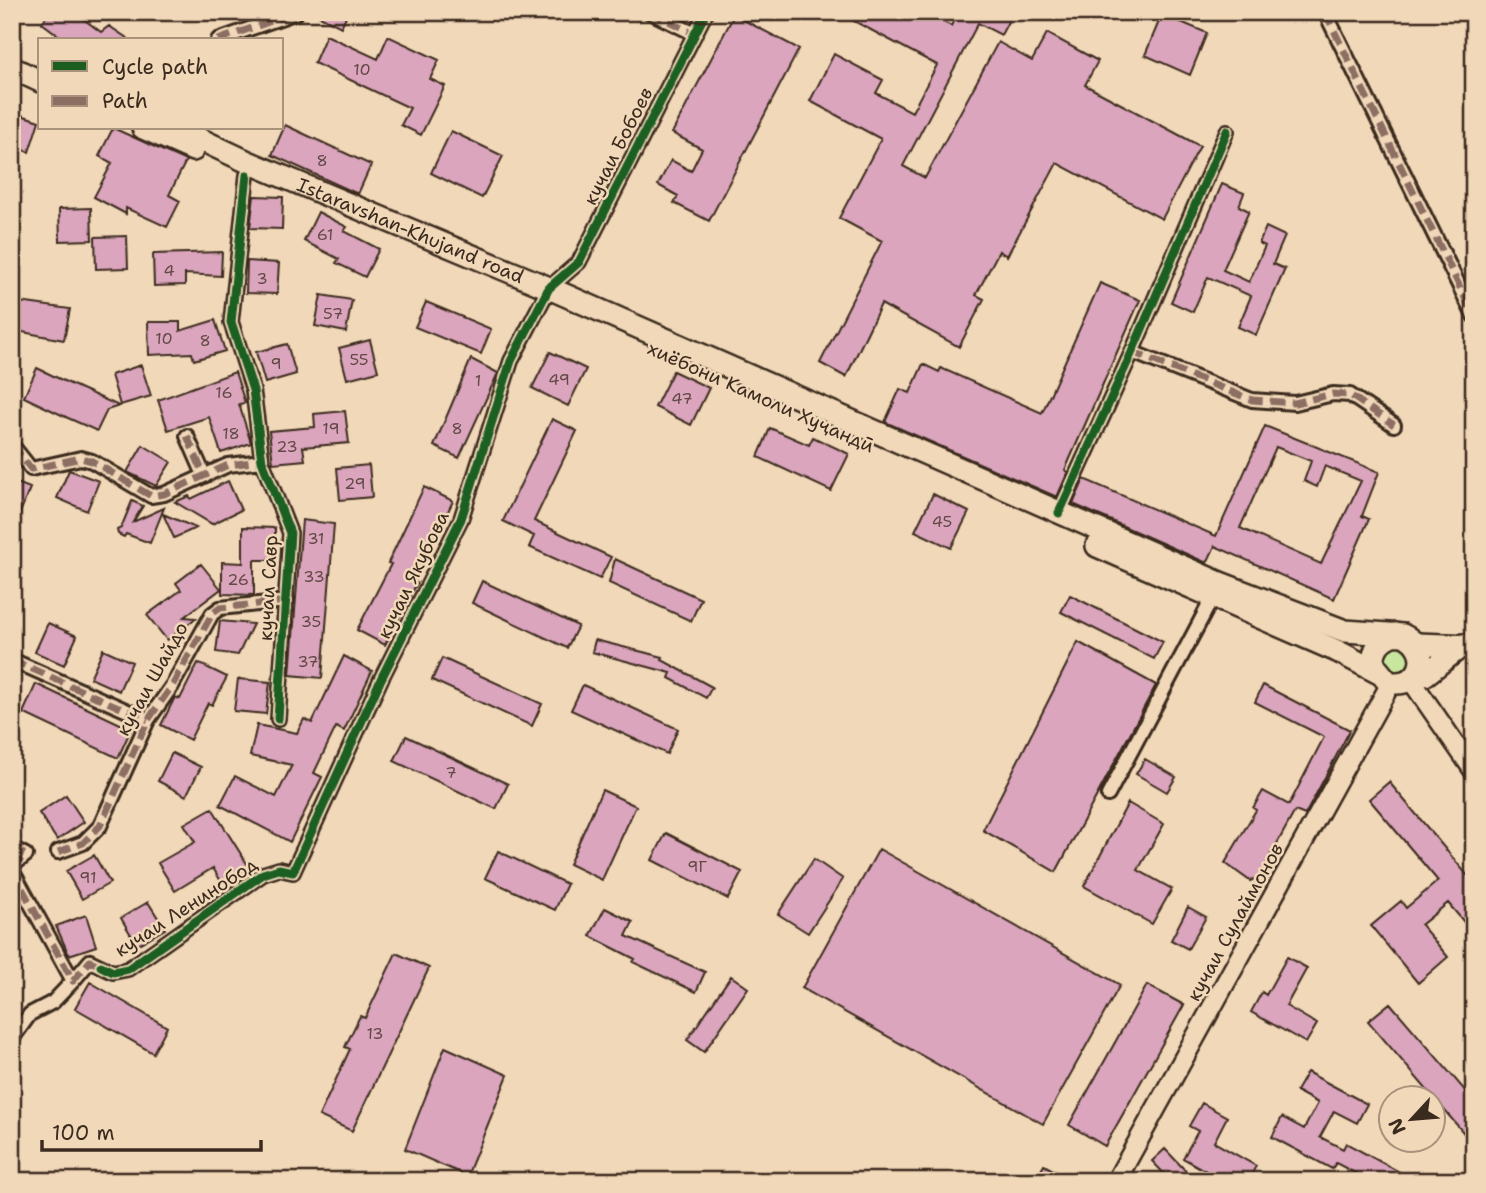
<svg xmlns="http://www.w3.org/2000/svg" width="1486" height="1193" viewBox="0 0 1486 1193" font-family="'Shantell Sans',sans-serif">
<rect width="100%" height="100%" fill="#f1d8b9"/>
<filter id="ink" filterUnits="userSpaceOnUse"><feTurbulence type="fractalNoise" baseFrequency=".0143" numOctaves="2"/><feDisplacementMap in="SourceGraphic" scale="14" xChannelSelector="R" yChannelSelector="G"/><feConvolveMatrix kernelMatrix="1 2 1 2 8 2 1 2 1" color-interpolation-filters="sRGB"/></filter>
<g filter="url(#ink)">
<path fill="#c8e69d" stroke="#82885e" stroke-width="2" d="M1383 660a14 14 0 1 1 28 0a14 14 0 1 1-28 0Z"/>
<path fill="#daa5bd" stroke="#3b2a1e" stroke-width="2" fill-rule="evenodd" d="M49,12H74L101,32L109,26L130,40H65L42,23Z
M312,12H348L341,27Z
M837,12H924L951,26L958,12H1013L1001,35L978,23L903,166L925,178L998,42L1032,61L1047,33L1098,61L1085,85L1200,146L1162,219L1057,163L1007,256L999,251L976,295L984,299L959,347L881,304L846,377L820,363L882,241L839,218L881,139L810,101L834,54L883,80L876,93L912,112L937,65Z
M1162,14L1207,33L1190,75L1145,55Z
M734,15L799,49L709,221L674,203L678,196L658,185L671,160L691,171L702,149L672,133Z
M326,35L378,59L388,36L439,60L430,79L445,86L421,135L401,125L410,108L314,63Z
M12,112L39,121L29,152L12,146Z
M285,125L371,165L358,194L272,155Z
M113,128L186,161L169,195L180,201L167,227L126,208V214L94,197L112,163L99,156Z
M451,131L503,156L482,198L431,173Z
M1222,184L1244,193L1239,206L1249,211L1223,270L1249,282L1265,246L1259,243L1266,227L1285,236L1273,264L1285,269L1256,335L1238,327L1251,296L1208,277L1193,312L1171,302Z
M254,196L283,197L282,229L250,228Z
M91,208L92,240L60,241L59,209Z
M318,212L347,227L344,231L379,249L365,277L336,263L339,259L304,241Z
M127,236L128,268L96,269L95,237Z
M222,252L221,276L185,274V285L154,286L153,254Z
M247,261L279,263L277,294L246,293Z
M1100,283L1140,300L1065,470L1068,472L1057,497L885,422L900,389L910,393L923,364L939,372L941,368L1042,413Z
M321,295L352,300L346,332L315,326Z
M12,301L70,309L64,340L12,330Z
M426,302L491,329L481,354L415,327Z
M215,320L225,351L194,360L192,353L149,355L148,322H180V331Z
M370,340L378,371L347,379L339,348Z
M287,344L296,374L265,383L256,352Z
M550,352L586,369L568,406L532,388Z
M471,359L498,373L459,458L434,446Z
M141,365L151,396L120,405L111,375Z
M37,368L66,382L119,406L107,410L97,431L68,418L24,397Z
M673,371L709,388L691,425L655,407Z
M235,372L245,403L239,404L251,443L221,453L209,417L168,430L158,400Z
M345,411L349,443L303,447L305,460L273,463L269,431L315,427L314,414Z
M552,419L577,431L534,521L611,557L600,579L529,547L534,536L503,521Z
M1265,426L1379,472L1362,516L1369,519L1334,599L1215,546L1207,563L1073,504L1084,479L1216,536ZM1276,447L1311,461L1304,481L1317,487L1325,466L1361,481L1321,564L1240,528Z
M770,428L809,445L813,437L849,454L831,491L758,457Z
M143,445L171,462L156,486L127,472Z
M369,465L372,497L340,500L337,468Z
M69,470L99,481L87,511L57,498Z
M12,481L30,488L13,530H12Z
M228,481L241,510L212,524L175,502L189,496L191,499Z
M424,487L453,501L414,582L417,583L385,645L357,630L391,564L388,563Z
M933,494L969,512L951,548L915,531Z
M132,501L143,506L133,522L164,508L150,543L126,534L124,537L118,534L117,530L121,528Z
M163,514L196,528L174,538Z
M302,520L334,524L322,678L290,675Z
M243,527L275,528V560H254V595L222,594V562L243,563Z
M615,559L701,599L691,621L609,583Z
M201,564L221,589L184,617L196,618L167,640L147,615L181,590L176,583Z
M482,581L578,626L567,648L472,603Z
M1070,595L1163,642L1154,659L1061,612Z
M220,621L253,624L238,655L216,652Z
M48,623L77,636L64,665L35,652Z
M595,640L663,657L662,660L712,687L706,698L669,678L671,673L592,652Z
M1078,642L1156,685L1056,872L983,830Z
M103,649L132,662L119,691L90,678Z
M344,656L372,671L344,731L336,727L314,773L322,777L290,842L220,805L235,776L276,797L292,765L250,756L257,725L297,733L304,719L312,723Z
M442,658L542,704L532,726L432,680Z
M198,663L227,677L212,705L208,703L190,740L161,725L175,697L180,699Z
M238,679L270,682L266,714L234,711Z
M36,684L131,729L118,758L23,713Z
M583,685L678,729L667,754L571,710Z
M1263,685L1350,730L1305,815L1295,811L1268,860L1265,874L1250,881L1225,863L1256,810L1253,808L1263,791L1289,805L1324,737L1255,702Z
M406,736L508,784L496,809L394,761Z
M172,753L201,767L186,796L158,781Z
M1145,759L1176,777L1167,792L1136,774Z
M1389,782L1474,883V934L1448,903L1421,925L1448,957L1418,983L1371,926L1401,901L1406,908L1438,881L1369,799Z
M602,790L636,806L602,880L569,864Z
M66,795L84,822L57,840L39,813Z
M1128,803L1164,824L1138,870L1172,889L1152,924L1084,886Z
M212,808L249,867L222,883L213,868L175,891L158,863L195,842L184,824Z
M666,833L742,872L728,899L652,860Z
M879,849L1120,985L1043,1124L802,988Z
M498,851L567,884L555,910L485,878Z
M94,855L110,883L82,899L66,871Z
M814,859L843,879L808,933L778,914Z
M148,902L165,929L137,945L121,918Z
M1188,907L1206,917L1188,949L1171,940Z
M605,908L633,922L626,936L705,972L696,992L633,962L635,959L590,936Z
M86,915L96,946L69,955L56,926Z
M396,953L429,968L352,1131L319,1116L350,1049L345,1047L360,1016L365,1018Z
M1287,957L1307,968L1286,1006L1317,1024L1306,1043L1251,1012L1262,992L1266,995Z
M731,976L748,988L704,1052L687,1040Z
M90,982L167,1027L153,1053L75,1008Z
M1147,985L1184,1005L1105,1146L1069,1125Z
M1390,1003L1474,1101V1145L1368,1021Z
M445,1047L508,1075L467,1176L405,1149Z
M1307,1072L1367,1104L1357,1123L1334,1111L1320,1137L1343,1149L1346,1143L1416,1181H1354L1357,1174L1336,1163L1332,1169L1272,1137L1282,1117L1304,1129L1318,1103L1296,1091Z
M1202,1103L1227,1117L1214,1142L1256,1166L1248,1181H1224L1183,1158L1198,1131L1189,1126Z
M1165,1149L1185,1170L1195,1181H1171L1152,1161Z
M1044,1165L1073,1181H1035Z"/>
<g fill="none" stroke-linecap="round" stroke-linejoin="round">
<defs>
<path id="street" d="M650,12L695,34
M1325,12L1474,316
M218,40L297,12
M247,175L231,322L253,390L262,461L290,533L278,719
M1132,352L1252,400L1295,403L1333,394L1350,395L1394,425
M187,436L204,475
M12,445L31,469L81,458L92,461L151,496L164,494L228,465L262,461
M1059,513L1132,352L1227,131
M12,660L148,720
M1108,795L1213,597
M12,848L26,855L12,866
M58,852L83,843L100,826L148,720L172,686L212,614L220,608L287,601
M12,870L73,981L90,961L113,972L128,969L263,874L279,869L293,872L381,679L461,519L511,361L549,288L579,262L706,12
M12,1039L30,1014L53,1002L73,981"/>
<path id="secondary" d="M1411,680L1474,771
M1116,1181L1391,683"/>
<g id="primary">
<path d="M12,68L40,81"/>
<path d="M143,128L193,150"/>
<path id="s1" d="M176,128L248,162L549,288L1220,583L1345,631L1403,635C1434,649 1422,690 1388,682L1374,665C1372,649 1380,639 1395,634"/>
<path d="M1097,546L1337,651L1377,672"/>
<path d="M1417,644L1474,646"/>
<path d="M1417,675H1425L1463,645"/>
</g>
</defs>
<use href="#street" stroke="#3b2a1e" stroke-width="18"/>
<use href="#secondary" stroke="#3b2a1e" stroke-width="23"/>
<use href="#primary" stroke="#3b2a1e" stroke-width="26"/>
<use href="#street" stroke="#f1d8b9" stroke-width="12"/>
<use href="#secondary" stroke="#f1d8b9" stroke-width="18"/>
<use href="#primary" stroke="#f1d8b9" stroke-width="21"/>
<path stroke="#8d6e63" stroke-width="7" stroke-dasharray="14 7" stroke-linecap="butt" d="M650,12L695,34
M1325,12L1474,316
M218,40L297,12
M12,80L16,70
M1132,352L1252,400L1295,403L1333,394L1350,395L1394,425
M187,436L204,475
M12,445L31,469L81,458L92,461L151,496L164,494L228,465L262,461
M12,660L148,720
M12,848L26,855L12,866
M58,852L83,843L100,826L148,720L172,686L212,614L220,608L287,601
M12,870L73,981L90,961L105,968"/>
<defs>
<path id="cycleway" d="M247,175L231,322L253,390L262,461L290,533L278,719
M1059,513L1132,352L1227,131
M101,966L113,972L128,969L263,874L279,869L293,872L381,679L461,519L511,361L549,288L579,262L706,12"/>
</defs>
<use href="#cycleway" stroke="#f1d8b9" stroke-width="13"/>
<use href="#cycleway" stroke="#1b5e20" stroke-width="9"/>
</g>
</g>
<g text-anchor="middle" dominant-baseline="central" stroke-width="5" stroke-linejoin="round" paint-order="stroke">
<g font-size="16" fill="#634946">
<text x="362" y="69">10</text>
<text x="322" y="160">8</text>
<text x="325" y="234">61</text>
<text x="169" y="270">4</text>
<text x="262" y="278">3</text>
<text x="333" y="313">57</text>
<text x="164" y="338">10</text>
<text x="205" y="340">8</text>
<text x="359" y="359">55</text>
<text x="276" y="363">9</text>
<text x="559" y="379">49</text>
<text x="478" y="380">1</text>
<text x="224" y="392">16</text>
<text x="682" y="398">47</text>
<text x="331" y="428">19</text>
<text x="457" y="428">8</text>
<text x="231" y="433">18</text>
<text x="287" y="446">23</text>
<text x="355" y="483">29</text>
<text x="942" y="521">45</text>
<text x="316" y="538">31</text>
<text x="314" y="576">33</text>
<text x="238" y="579">26</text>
<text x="311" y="621">35</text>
<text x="308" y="661">37</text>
<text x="451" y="772">7</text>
<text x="697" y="866">9Г</text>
<text x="88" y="877">91</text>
<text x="375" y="1033">13</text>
</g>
<g font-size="19" fill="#3b2a1e" stroke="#f1d8b9">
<text transform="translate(618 146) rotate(-63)">кучаи Бобоев</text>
<text stroke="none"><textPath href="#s1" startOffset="256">Istaravshan-Khujand road</textPath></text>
<text transform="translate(761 397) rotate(24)">хиёбони Камоли Хуҷандӣ</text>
<text transform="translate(413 575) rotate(-64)">кучаи Якубова</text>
<text transform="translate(268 588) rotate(-87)">кучаи Савр</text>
<text transform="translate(152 679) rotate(-61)">кучаи Шайдо</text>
<text transform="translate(186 907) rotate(-33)">кучаи Ленинобод</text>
<text transform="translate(1235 922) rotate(-61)">кучаи Сулаймонов</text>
</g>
</g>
<rect width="1486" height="1193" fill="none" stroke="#f1d8b9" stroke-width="42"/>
<rect x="21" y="21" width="1444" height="1151" fill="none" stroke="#3b2a1e" stroke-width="2.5" filter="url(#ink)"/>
<rect x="38" y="38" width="245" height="91" fill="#f1d8b9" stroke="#a8927b" stroke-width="2"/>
<rect x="52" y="61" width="35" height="10" fill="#1b5e20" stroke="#a8927b" stroke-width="2"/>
<text x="102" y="74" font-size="21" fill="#3b2a1e">Cycle path</text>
<rect x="52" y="96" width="35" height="10" fill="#8d6e63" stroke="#a8927b" stroke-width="2"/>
<text x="102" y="108" font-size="21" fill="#3b2a1e">Path</text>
<g transform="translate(1412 1119) rotate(244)"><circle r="33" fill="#f1d8b9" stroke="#a8927b" stroke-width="2"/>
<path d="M0-5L12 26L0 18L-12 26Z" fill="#3b2a1e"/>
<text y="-10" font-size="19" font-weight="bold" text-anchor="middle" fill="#3b2a1e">N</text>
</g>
<path d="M42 1140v10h219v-10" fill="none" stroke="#3b2a1e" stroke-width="3.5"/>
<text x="52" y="1140" font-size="21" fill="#3b2a1e" stroke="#f1d8b9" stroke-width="5" paint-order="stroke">100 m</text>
</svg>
